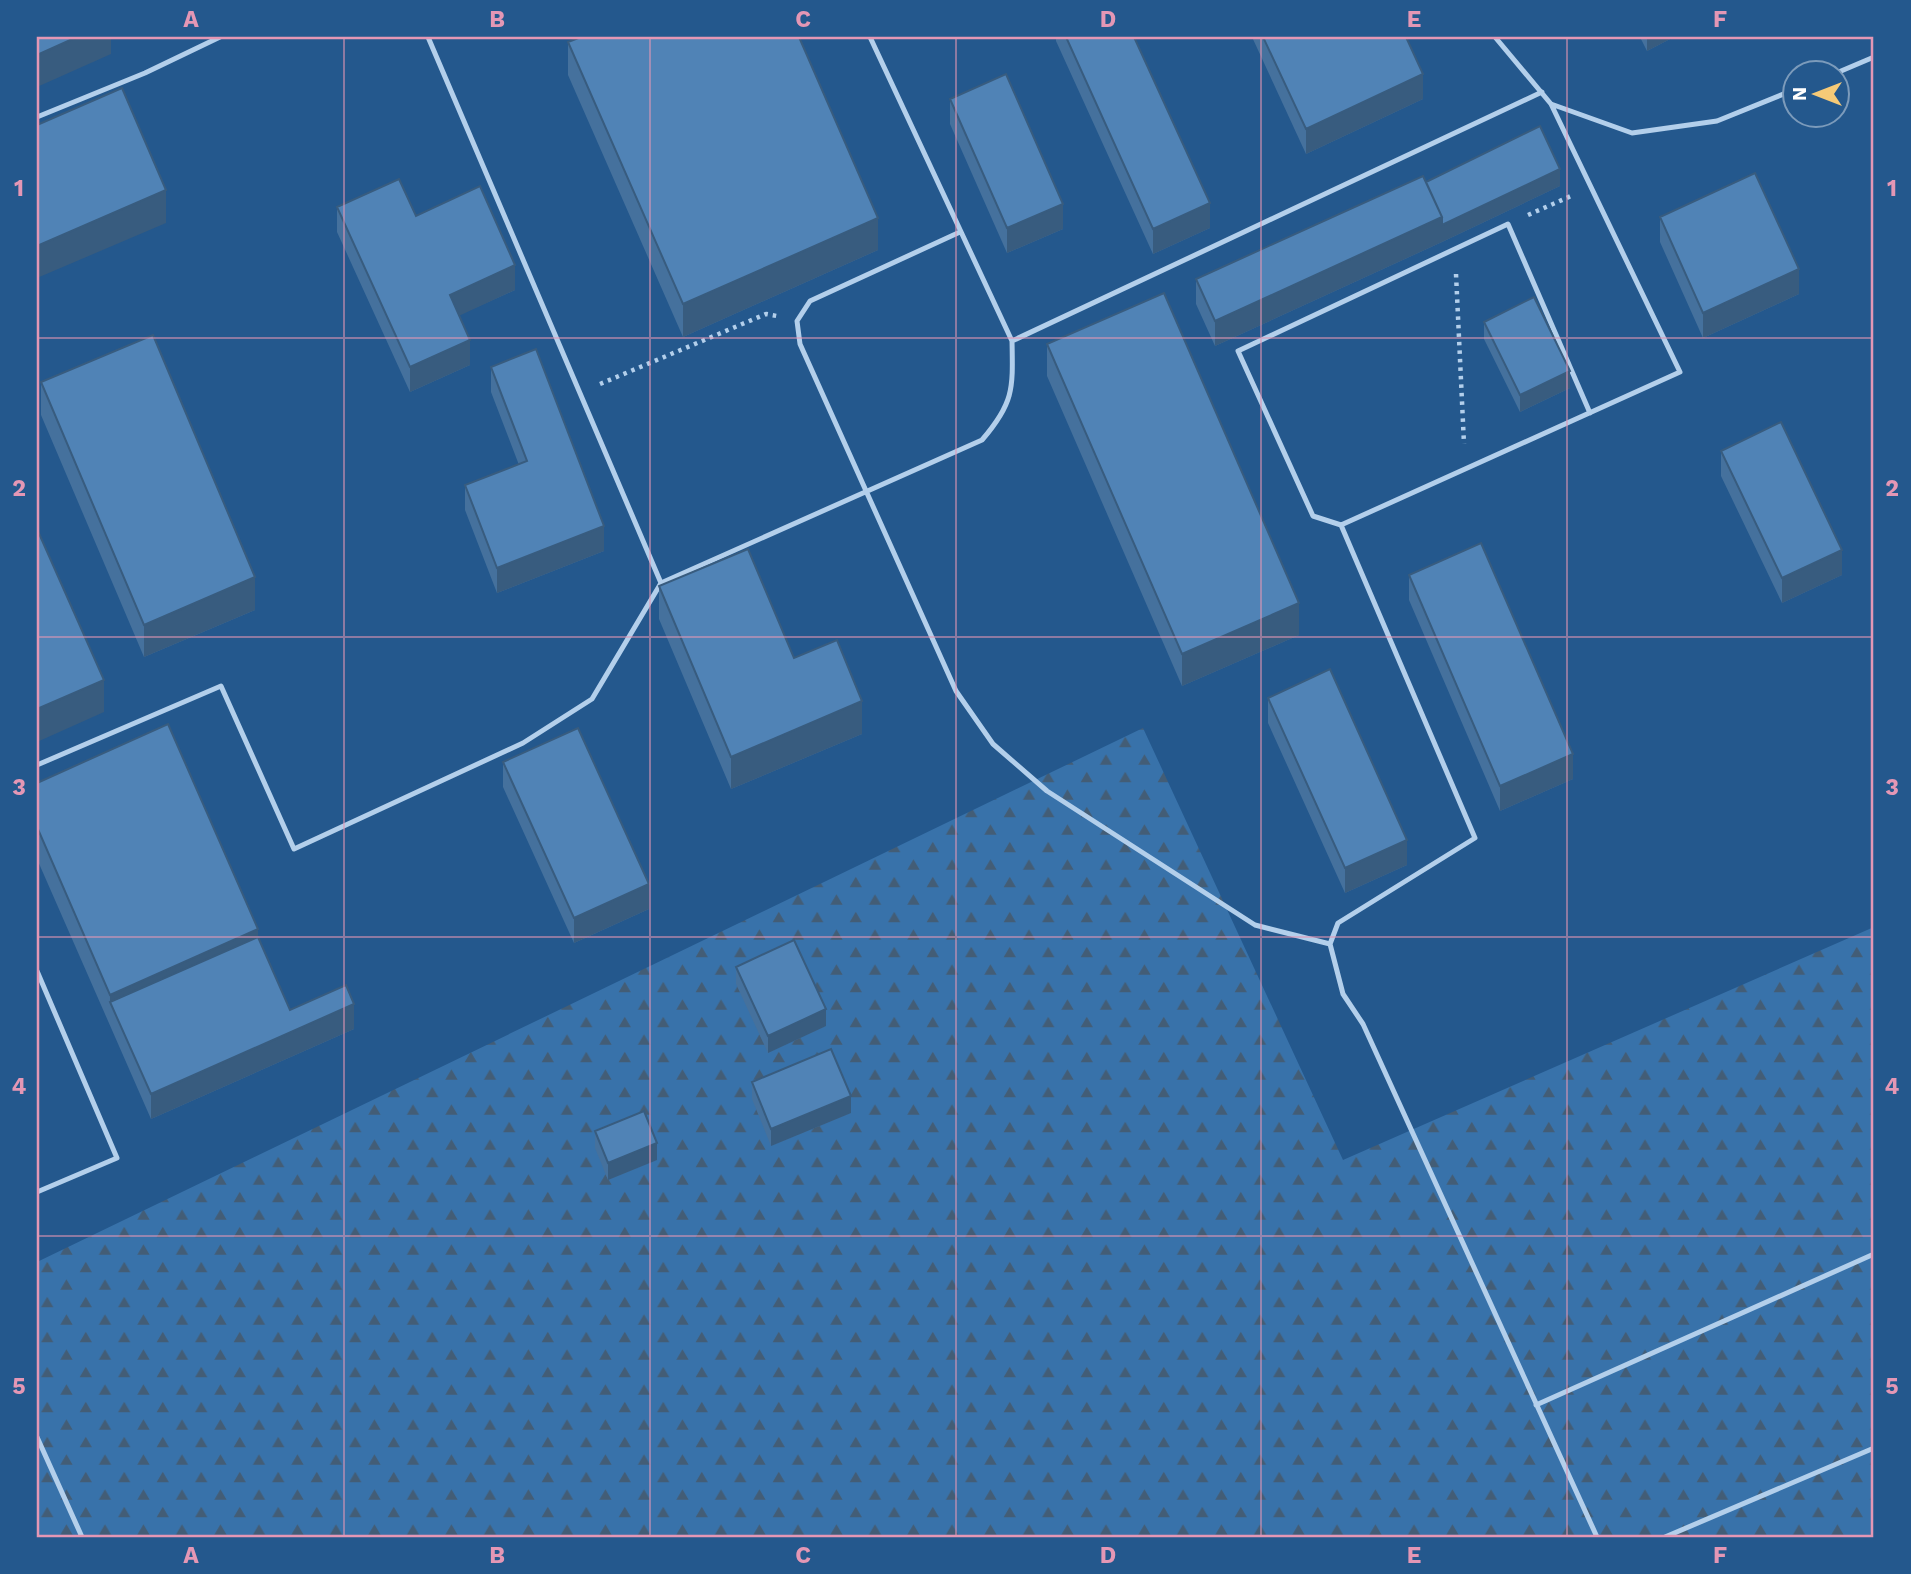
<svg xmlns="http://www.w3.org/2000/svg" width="1911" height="1574" viewBox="0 0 1911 1574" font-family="'Work Sans',sans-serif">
<defs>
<pattern id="forest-firs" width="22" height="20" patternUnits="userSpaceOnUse" patternTransform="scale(1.75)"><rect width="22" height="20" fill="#3872aa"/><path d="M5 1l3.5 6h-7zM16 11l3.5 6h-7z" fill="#435d76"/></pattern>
</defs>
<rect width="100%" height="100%" fill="#24588d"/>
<path fill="url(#forest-firs)" d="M1143,728L1343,1160L1874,927V1537H37V1262Z"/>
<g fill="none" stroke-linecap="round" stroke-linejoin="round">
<path stroke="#b3cfeb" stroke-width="4.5" stroke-dasharray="3.5 5" stroke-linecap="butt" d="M1528,215L1571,196
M1456,274L1464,444
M600,384L766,314L777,316"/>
<path stroke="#b3cfeb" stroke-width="5" d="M428,37L661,583L982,440C1014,403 1013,389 1012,341L870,37
M1495,37L1551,104L1632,133L1717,121L1796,89
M1834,74L1874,57
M1551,104L1680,372L1341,525L1475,838L1338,923L1330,944L1343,994L1363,1024L1597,1537
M37,117L145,73L220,37
M960,232L810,301L797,321L800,344L956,691L993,744L1047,791L1255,925L1330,944
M1012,341L1542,92
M1341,525L1313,516L1238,351L1508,224L1590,413
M37,765L221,686L294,849L523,743L592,699L661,583
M37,971L117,1158L37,1192
M1536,1405L1874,1254
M37,1437L82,1537
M1665,1537L1874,1448"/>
</g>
<path fill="#45719d" d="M1056,37H1134L1210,228L1153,254L1056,41Z
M1252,37H1406L1423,99L1306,154Z
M1640,37H1674L1647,51Z
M568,42L878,250L683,337L568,75Z
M950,99L1063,229L1007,253L950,124Z
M1426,182L1560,186L1442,242L1215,346L1196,304V279Z
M337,207L416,216L515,290L459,315L470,365L410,392L337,232Z
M1660,217L1799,294L1703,338L1660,242Z
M1484,322L1570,388L1520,412L1484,339Z
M1047,344L1299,635L1182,686L1047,376Z
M491,367L604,551L497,593L465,510V485L519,465L491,392Z
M41,382L255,610L144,657L41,415Z
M1721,451L1842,575L1782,603L1721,476Z
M1409,575L1573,779L1500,811L1409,600Z
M659,586L794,658L862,734L731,789L659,619Z
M1268,698L1407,865L1345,893L1268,723Z
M503,762L649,909L574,943L503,787Z
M37,783L258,937L290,1010L354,1029L151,1119L37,859Z
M736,967L826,1026L768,1053L736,984Z
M752,1082L851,1113L771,1146L752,1099Z
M595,1131L657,1160L608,1180L595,1148Z"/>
<path fill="#385c7f" d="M77,37H111V54L37,87V55Z
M1647,37H1674L1647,51Z
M1423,74V99L1306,154V129Z
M1560,169V186L1442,242L1215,346V321L1442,217Z
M166,190V223L37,278V246Z
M1210,203V228L1153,254V229Z
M1063,204V229L1007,253V228Z
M878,218V250L683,337V304Z
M515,265V290L450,320V295Z
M1799,269V294L1703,338V313Z
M470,340V365L410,392V367Z
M1570,371V388L1520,412V395Z
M604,526V551L497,593V568Z
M1842,550V575L1782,603V578Z
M255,577V610L144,657V625Z
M1299,603V635L1182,686V654Z
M104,680V712L37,742V709Z
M862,701V734L731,789V757Z
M1573,754V779L1500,811V786Z
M1407,840V865L1345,893V868Z
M649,884V909L574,943V918Z
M258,929V962L110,1002V995Z
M354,1004V1029L151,1119V1094Z
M826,1009V1026L768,1053V1036Z
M851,1096V1113L771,1146V1129Z
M657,1143V1160L608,1180V1163Z"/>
<path fill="#5083b6" stroke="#385c7f" stroke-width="2" d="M37,37H77L37,55Z
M581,37H799L878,218L683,304L568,42Z
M1066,37H1134L1210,203L1153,229Z
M1263,37H1406L1423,74L1306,129Z
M1006,74L1063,204L1007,228L950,99Z
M122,88L166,190L37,246V125Z
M1540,126L1560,169L1442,225V217L1426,182Z
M1755,173L1799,269L1703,313L1660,217Z
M1423,176L1442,217L1215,321L1196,279Z
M399,179L416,216L480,186L515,265L450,295L470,340L410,367L337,207Z
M1164,293L1299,603L1182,654L1047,344Z
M1534,297L1570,371L1520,395L1484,322Z
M153,335L255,577L144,625L41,382Z
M536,349L604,526L497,568L465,485L527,461L491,367Z
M1781,422L1842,550L1782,578L1721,451Z
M37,529L104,680L37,709Z
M1481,543L1573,754L1500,786L1409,575Z
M748,549L794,658L837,640L862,701L731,757L659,586Z
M1330,669L1407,840L1345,868L1268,698Z
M168,724L258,929L110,995L37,827V783Z
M578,728L649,884L574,918L503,762Z
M258,937L290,1010L346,985L354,1004L151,1094L110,1002Z
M794,940L826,1009L768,1036L736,967Z
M831,1049L851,1096L771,1129L752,1082Z
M644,1111L657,1143L608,1163L595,1131Z"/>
<path fill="none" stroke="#e497b5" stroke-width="2" stroke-opacity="0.55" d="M344,37V1537M650,37V1537M956,37V1537M1261,37V1537M1567,37V1537M37,338H1874M37,637H1874M37,937H1874M37,1236H1874"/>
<rect width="1911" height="1574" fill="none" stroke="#24588d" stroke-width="77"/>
<g transform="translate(1816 94) rotate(270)"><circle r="33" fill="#24588d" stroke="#7c9bbb" stroke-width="2"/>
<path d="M0-5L12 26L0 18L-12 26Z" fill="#f6ca77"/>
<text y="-10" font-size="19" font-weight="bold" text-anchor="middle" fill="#ffffff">N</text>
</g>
<rect x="38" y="38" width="1834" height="1498" fill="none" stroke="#e497b5" stroke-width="2.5"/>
<g font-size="23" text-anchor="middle" font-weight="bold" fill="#e497b5">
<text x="191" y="27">A</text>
<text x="497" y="27">B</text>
<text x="803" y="27">C</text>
<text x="1108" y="27">D</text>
<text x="1414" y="27">E</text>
<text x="1720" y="27">F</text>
<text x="19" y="196">1</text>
<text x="1892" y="196">1</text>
<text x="19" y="496">2</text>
<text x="1892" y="496">2</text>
<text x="19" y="795">3</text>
<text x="1892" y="795">3</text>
<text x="19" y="1094">4</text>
<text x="1892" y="1094">4</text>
<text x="19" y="1394">5</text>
<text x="1892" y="1394">5</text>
<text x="191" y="1563">A</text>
<text x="497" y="1563">B</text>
<text x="803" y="1563">C</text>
<text x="1108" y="1563">D</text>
<text x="1414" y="1563">E</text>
<text x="1720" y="1563">F</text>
</g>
</svg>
